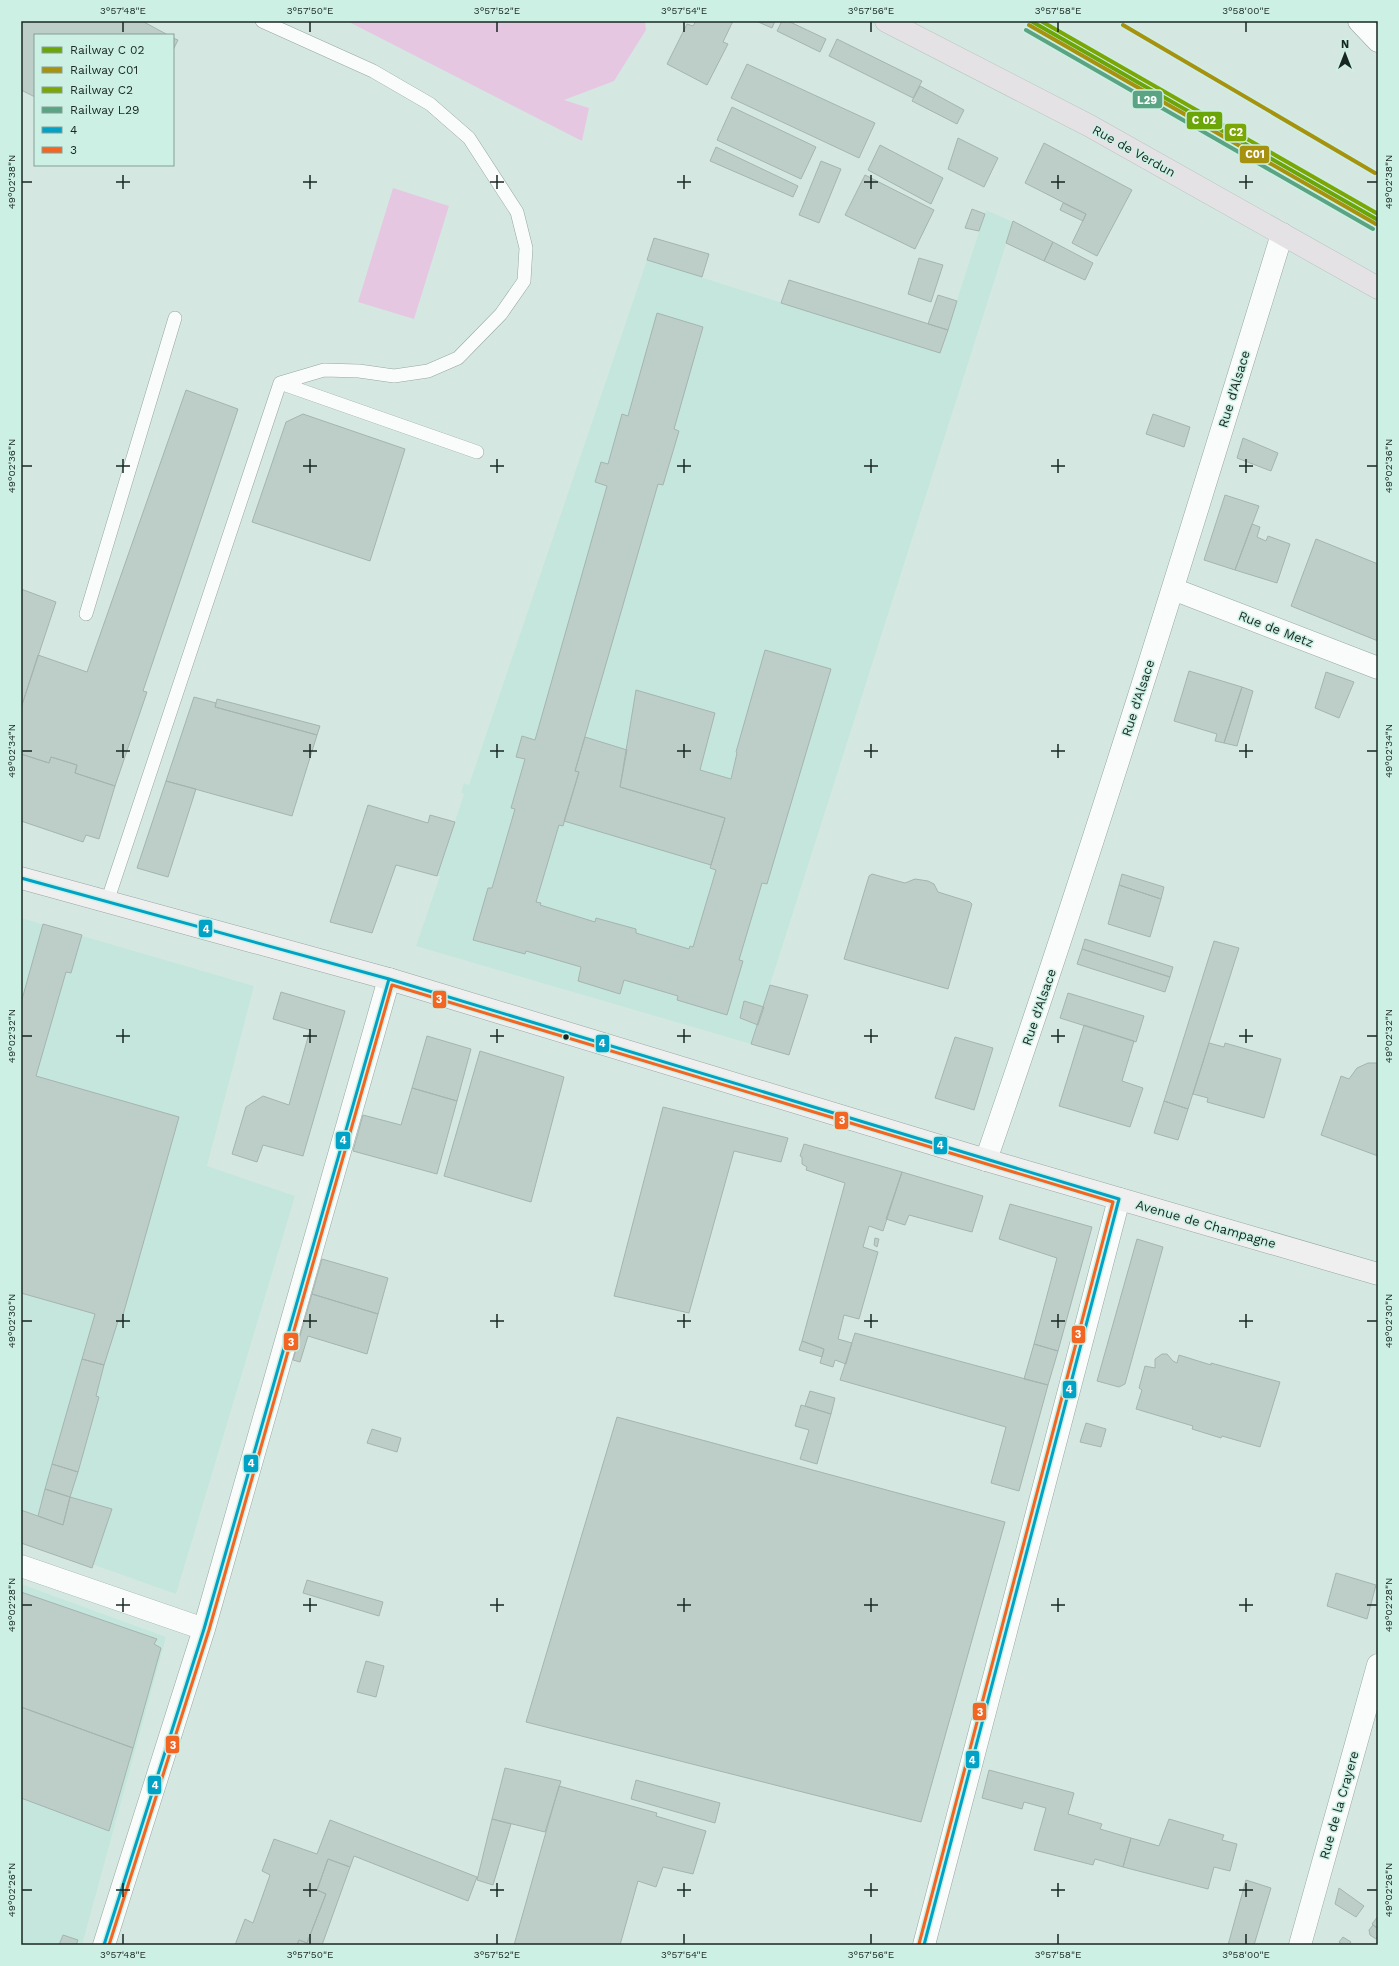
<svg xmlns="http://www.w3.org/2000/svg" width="1399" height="1966" viewBox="0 0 1399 1966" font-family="'Work Sans',sans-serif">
<rect width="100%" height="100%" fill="#d4e8e1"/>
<path fill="#c5e6dc" d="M986,210L1013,222L751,1044L416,946L440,876H437L464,794L461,793L464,783L469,785L647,260L940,353Z
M21,918L254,986L207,1166L295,1196L176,1594L21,1539Z
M21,1584L166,1637L82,1945H21Z"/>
<path fill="#e6c7e2" d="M347,21H645L646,30L614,81L564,100L589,108L582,141Z
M393,188L449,206L414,319L358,302Z"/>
<path fill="#bdcdc7" stroke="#a5b4b0" d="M21,21H142L168,35H35V97L21,90Z
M696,21H733L723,42L728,44L707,85L667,64L687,24L693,26Z
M756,21H775L772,28Z
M782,21H788L826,39L820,52L777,31Z
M173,38L178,40L173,50Z
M837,39L922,81L913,98L829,56Z
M747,64L875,123L859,158L731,98Z
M920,86L964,110L957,124L912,101Z
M732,107L816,147L801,179L717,140Z
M958,138L998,158L984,187L948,169Z
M1044,143L1132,190L1097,256L1072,243L1086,214L1025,183Z
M880,145L943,178L931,204L868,170Z
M716,147L798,186L793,197L710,161Z
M821,161L841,169L819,223L799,215Z
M865,175L934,210L915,249L845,215Z
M1063,203L1086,214L1083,221L1060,210Z
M972,209L985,214L979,231L965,228Z
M1013,221L1053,242L1044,261L1006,243Z
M654,238L709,254L702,277L647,260Z
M1053,242L1093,263L1085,280L1044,261Z
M919,258L943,265L931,302L908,294Z
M789,280L948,330L940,353L781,303Z
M938,295L957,301L948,330L928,324Z
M657,313L703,327L674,429L679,431L663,485L658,484L575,771L579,772L563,826L559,825L536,902L541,903L540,905L595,922L596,918L636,929V933L689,949L690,946L693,947L716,870L710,868L725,818L620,787L636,690L715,713L700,770L731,779L737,753L736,752L765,650L831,669L767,884L762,883L739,960L743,961L727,1015L677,1000L678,996L624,980L620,994L578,981L581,967L526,951L525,954L473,940L488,888H492L515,809L511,808L525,759L516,757L522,736L535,740L607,486L595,482L601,462L608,464L622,414L628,416Z
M186,390L238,409L143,691L147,692L115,786L75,773L77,765L51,757L49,763L21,754V708L38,655L87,672Z
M303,414L405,449L370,561L252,522L286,422Z
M1153,414L1190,427L1184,447L1146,434Z
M1243,438L1278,453L1271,471L1237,458Z
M1225,495L1259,506L1235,570L1204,560Z
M1252,524L1260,527L1257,537L1266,541L1268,536L1290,544L1277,583L1235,570Z
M1316,539L1378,564V641L1291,606Z
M21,589L56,602L21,708Z
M1189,671L1242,687L1224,743L1215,741L1217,734L1174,721Z
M1326,672L1354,682L1339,718L1315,708Z
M1242,687L1253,691L1237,746L1224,743Z
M194,697L216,703L215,707L317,735L292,816L166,781Z
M217,699L320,726L317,735L215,707Z
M585,737L627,750L620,787L725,818L711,865L564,821L579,772L575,771Z
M21,754L49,763L51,757L77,765L75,773L115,786L99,839L86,835L83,842L21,821Z
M166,781L196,789L168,877L137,868Z
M368,805L428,823L430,815L455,822L437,876L396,865L372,933L330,922Z
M872,874L905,883L915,879L928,881L934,884L938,892L970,902L972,904L948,989L844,959L869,876Z
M1122,874L1164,887L1161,899L1119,885Z
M1119,885L1161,899L1150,937L1108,924Z
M43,924L82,935L71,973L66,972L36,1076L179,1117L121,1322L118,1321L104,1365L82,1359L95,1314L21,1293V1003Z
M1085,939L1173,967L1170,977L1082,949Z
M1214,941L1239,948L1188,1109L1164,1101Z
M1082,949L1170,977L1165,992L1077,964Z
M770,985L808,995L789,1055L751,1044Z
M281,992L345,1011L303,1156L263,1145L257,1162L232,1154L246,1107L263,1096L289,1105L310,1030L273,1019Z
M1068,993L1144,1016L1136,1042L1060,1018Z
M744,1001L764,1007L758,1025L740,1018Z
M1084,1025L1134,1041L1122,1081L1143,1088L1130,1127L1059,1106Z
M427,1036L471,1049L457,1101L412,1088Z
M955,1037L993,1048L974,1110L935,1098Z
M1209,1043L1224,1047L1225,1043L1281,1059L1264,1118L1207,1102L1208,1098L1193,1094Z
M480,1051L564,1077L531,1202L444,1176Z
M1368,1063H1378V1156L1321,1135L1341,1076L1349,1079L1357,1068Z
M412,1088L457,1101L437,1174L353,1151L363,1115L401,1125Z
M1164,1101L1188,1109L1178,1140L1154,1133Z
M663,1107L788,1138L781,1162L734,1151L689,1313L614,1296Z
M804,1144L902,1172L883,1231L869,1226L863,1247L878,1252L859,1319L844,1315L838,1339L852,1343L846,1364L835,1360L833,1367L820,1363L824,1349L802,1341L845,1183L806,1170L807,1167L802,1164V1157L800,1156Z
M902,1172L983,1196L972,1232L909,1215L905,1225L886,1219Z
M1010,1204L1092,1227L1058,1351L1034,1344L1057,1258L999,1239Z
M875,1238L879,1239L877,1247L874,1245Z
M1137,1239L1163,1247L1125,1384L1119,1387L1097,1381Z
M322,1259L388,1278L378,1314L312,1294Z
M312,1294L378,1314L367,1354L308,1336L300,1362L293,1360Z
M855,1333L1048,1385L1019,1491L991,1483L1006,1427L840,1380Z
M802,1341L824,1349L822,1357L799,1350Z
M1034,1344L1058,1351L1048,1385L1024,1379Z
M1162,1354H1167L1173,1361L1177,1363L1179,1355L1211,1365V1363L1280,1382L1260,1447L1222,1436L1221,1438L1192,1429L1193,1426L1136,1409L1142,1390L1139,1388L1145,1366L1155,1368V1359Z
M82,1359L104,1365L96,1396L99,1397L78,1472L52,1464Z
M810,1391L835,1398L831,1414L805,1406Z
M801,1405L831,1414L817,1464L800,1459L809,1430L795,1426Z
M617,1417L1005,1522L921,1822L526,1722Z
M1086,1423L1106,1429L1101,1447L1080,1442Z
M372,1429L401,1438L397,1452L367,1443Z
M52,1464L78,1472L70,1497L45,1489Z
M45,1489L70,1497L63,1525L38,1516Z
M70,1497L112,1509L92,1568L21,1543V1510L63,1525Z
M1336,1573L1376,1585L1367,1619L1327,1606Z
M307,1580L383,1602L379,1616L303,1593Z
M21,1592L157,1639L154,1644L161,1648L133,1748L21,1707Z
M366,1661L384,1666L376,1697L357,1692Z
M21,1707L133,1748L109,1831L21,1798Z
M505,1768L561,1781L545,1832L492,1819Z
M989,1770L1074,1793L1068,1814L1102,1824L1100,1829L1131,1838L1123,1867L1095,1859L1093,1865L1034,1850L1046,1808L1024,1802L1022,1809L982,1798Z
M636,1780L720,1803L715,1823L631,1799Z
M559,1786L657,1813L656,1816L706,1831L693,1874L663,1867L656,1887L638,1881L620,1945H514Z
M492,1819L511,1824L493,1885L477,1880Z
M1169,1819L1224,1835L1222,1840L1237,1844L1230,1871L1214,1867L1208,1889L1123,1867L1131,1838L1159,1846Z
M330,1820L477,1877L468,1901L354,1856L350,1867L328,1859L317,1890L326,1894L307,1943L299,1940L297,1945H235L245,1919L253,1923L270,1875L262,1871L274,1839L317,1854Z
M328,1859L350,1867L322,1945H297L299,1940L307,1943L326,1894L317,1890Z
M1246,1880L1271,1888L1254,1945H1228Z
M1339,1888L1364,1906L1356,1917L1335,1904Z
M1378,1916V1929L1372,1924Z
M1373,1925L1378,1929V1936L1376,1939L1370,1935L1369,1930Z
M63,1935L78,1940L76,1945H59Z
M1343,1937L1351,1942L1349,1945H1343L1339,1942Z"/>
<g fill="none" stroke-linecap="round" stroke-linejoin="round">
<defs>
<path id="service" d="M262,21L373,71L430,104L469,138L517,212L526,248L524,281L501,314L458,358L428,371L394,376L359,371L324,370L280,383
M86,614L175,318
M107,902L280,383L477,452"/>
<path id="minor" d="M1359,21L1378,41
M1173,589L1378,668
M986,1160C1092,854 1187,544 1282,234
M21,1566L204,1629
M104,1945L204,1629L389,979
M924,1945L1119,1199
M1300,1945L1378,1665"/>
<path id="secondary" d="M21,878L389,979L986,1160L1378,1274"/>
<path id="primary" d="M886,21L1090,126L1378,288"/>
</defs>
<use href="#service" stroke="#96a6a1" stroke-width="14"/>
<use href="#minor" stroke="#96a6a1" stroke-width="23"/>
<use href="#secondary" stroke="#96a6a1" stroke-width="23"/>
<use href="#primary" stroke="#b9c4c0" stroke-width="23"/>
<use href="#service" stroke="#f9fcfa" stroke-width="13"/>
<use href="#minor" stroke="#f9fcfa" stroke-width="22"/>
<use href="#secondary" stroke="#efeff0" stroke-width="22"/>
<use href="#primary" stroke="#e5e2e5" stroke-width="22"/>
<defs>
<path id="bus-1" d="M21,878L389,979L1119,1199L924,1945
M104,1945L204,1629L389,979"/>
<path id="bus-2" d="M109,1945L209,1630L392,985L1113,1202L919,1944"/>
</defs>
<use href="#bus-1" stroke="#ccf0e4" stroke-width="6"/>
<use href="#bus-2" stroke="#ccf0e4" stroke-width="6"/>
<use href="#bus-1" stroke="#01a2c5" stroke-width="3"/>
<use href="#bus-2" stroke="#f26522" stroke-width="3"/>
<defs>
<path id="rail-1" d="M1031,21L1378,220"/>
<path id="rail-2" d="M1029,25L1376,224
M1123,25L1375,173"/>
<path id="rail-3" d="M1041,21L1378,214"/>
<path id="rail-4" d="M1026,30L1373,229"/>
</defs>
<use href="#rail-1" stroke="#ccf0e4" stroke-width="7"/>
<use href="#rail-2" stroke="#ccf0e4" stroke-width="7"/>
<use href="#rail-3" stroke="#ccf0e4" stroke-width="7"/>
<use href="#rail-4" stroke="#ccf0e4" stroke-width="7"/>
<use href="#rail-1" stroke="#6ba507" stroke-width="4"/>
<use href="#rail-2" stroke="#a6920f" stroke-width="4"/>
<use href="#rail-3" stroke="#7ba605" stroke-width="4"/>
<use href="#rail-4" stroke="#5ba483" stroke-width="4"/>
</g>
<path fill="none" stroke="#192722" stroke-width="1.5" d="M123,22V32M310,22V32M497,22V32M684,22V32M871,22V32M1058,22V32M1246,22V32M123,175V189M310,175V189M497,175V189M684,175V189M871,175V189M1058,175V189M1246,175V189M22,182H32M116,182H130M303,182H317M490,182H504M677,182H691M864,182H878M1051,182H1065M1239,182H1253M1367,182H1377M123,459V473M310,459V473M497,459V473M684,459V473M871,459V473M1058,459V473M1246,459V473M22,466H32M116,466H130M303,466H317M490,466H504M677,466H691M864,466H878M1051,466H1065M1239,466H1253M1367,466H1377M123,744V758M310,744V758M497,744V758M684,744V758M871,744V758M1058,744V758M1246,744V758M22,751H32M116,751H130M303,751H317M490,751H504M677,751H691M864,751H878M1051,751H1065M1239,751H1253M1367,751H1377M123,1029V1043M310,1029V1043M497,1029V1043M684,1029V1043M871,1029V1043M1058,1029V1043M1246,1029V1043M22,1036H32M116,1036H130M303,1036H317M490,1036H504M677,1036H691M864,1036H878M1051,1036H1065M1239,1036H1253M1367,1036H1377M123,1314V1328M310,1314V1328M497,1314V1328M684,1314V1328M871,1314V1328M1058,1314V1328M1246,1314V1328M22,1321H32M116,1321H130M303,1321H317M490,1321H504M677,1321H691M864,1321H878M1051,1321H1065M1239,1321H1253M1367,1321H1377M123,1598V1612M310,1598V1612M497,1598V1612M684,1598V1612M871,1598V1612M1058,1598V1612M1246,1598V1612M22,1605H32M116,1605H130M303,1605H317M490,1605H504M677,1605H691M864,1605H878M1051,1605H1065M1239,1605H1253M1367,1605H1377M123,1883V1897M310,1883V1897M497,1883V1897M684,1883V1897M871,1883V1897M1058,1883V1897M1246,1883V1897M22,1890H32M116,1890H130M303,1890H317M490,1890H504M677,1890H691M864,1890H878M1051,1890H1065M1239,1890H1253M1367,1890H1377M123,1934V1944M310,1934V1944M497,1934V1944M684,1934V1944M871,1934V1944M1058,1934V1944M1246,1934V1944"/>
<circle fill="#192722" stroke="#ccf0e4" stroke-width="1.5" cx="566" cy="1037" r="3.5"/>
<g text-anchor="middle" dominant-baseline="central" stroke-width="3" stroke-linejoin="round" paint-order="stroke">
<g font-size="13" fill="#192722" stroke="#ccf0e4">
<text transform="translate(1134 151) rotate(29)">Rue de Verdun</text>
<text transform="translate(1234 389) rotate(-73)">Rue d'Alsace</text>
<text transform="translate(1276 629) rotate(21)">Rue de Metz</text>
<text transform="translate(1138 698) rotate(-72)">Rue d'Alsace</text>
<text transform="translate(1039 1007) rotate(-71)">Rue d'Alsace</text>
<text transform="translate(1206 1224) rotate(16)">Avenue de Champagne</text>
<text transform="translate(1339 1805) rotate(-74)">Rue de la Crayere</text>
</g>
</g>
<g stroke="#ccf0e4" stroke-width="1.5">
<rect x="1132" y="90" width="31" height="19" rx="4" fill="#5ba483"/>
<rect x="1186" y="111" width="37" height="19" rx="4" fill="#6ba507"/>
<rect x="1224" y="123" width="23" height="19" rx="4" fill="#7ba605"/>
<rect x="1239" y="145" width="31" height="19" rx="4" fill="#a6920f"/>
<rect x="198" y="919" width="15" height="19" rx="4" fill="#01a2c5"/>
<rect x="432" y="990" width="15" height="19" rx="4" fill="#f26522"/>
<rect x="595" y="1034" width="15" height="19" rx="4" fill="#01a2c5"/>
<rect x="834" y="1111" width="15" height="19" rx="4" fill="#f26522"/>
<rect x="335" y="1131" width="16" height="19" rx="4" fill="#01a2c5"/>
<rect x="933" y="1136" width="15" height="19" rx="4" fill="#01a2c5"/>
<rect x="1071" y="1325" width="15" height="19" rx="4" fill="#f26522"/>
<rect x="283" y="1332" width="16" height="19" rx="4" fill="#f26522"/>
<rect x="1062" y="1380" width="15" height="19" rx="4" fill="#01a2c5"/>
<rect x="243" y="1454" width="16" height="19" rx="4" fill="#01a2c5"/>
<rect x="972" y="1702" width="15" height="19" rx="4" fill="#f26522"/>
<rect x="165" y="1735" width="15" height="19" rx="4" fill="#f26522"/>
<rect x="965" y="1750" width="15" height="19" rx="4" fill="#01a2c5"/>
<rect x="147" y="1775" width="15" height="20" rx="4" fill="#01a2c5"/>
</g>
<g font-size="11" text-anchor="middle" font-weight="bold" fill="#fff">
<text x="1147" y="104">L29</text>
<text x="1204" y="124">C 02</text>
<text x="1236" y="136">C2</text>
<text x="1255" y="158">C01</text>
<text x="206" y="933">4</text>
<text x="439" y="1003">3</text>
<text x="602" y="1047">4</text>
<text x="842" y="1124">3</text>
<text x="343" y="1144">4</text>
<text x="940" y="1149">4</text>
<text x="1078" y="1338">3</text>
<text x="291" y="1346">3</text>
<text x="1069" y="1393">4</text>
<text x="251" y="1467">4</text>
<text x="980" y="1716">3</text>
<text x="173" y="1749">3</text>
<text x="972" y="1764">4</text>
<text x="155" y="1789">4</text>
</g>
<rect width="1399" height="1966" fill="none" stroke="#ccf0e4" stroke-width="44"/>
<rect x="34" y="34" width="140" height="132" fill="#ccf0e4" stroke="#84a096"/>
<rect x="42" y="47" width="20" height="6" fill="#6ba507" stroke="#84a096"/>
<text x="70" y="54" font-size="12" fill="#192722">Railway C 02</text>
<rect x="42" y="67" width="20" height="6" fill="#a6920f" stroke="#84a096"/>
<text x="70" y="74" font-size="12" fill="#192722">Railway C01</text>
<rect x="42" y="87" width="20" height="6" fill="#7ba605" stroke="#84a096"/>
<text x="70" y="94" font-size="12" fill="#192722">Railway C2</text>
<rect x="42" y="107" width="20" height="6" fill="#5ba483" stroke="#84a096"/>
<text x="70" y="114" font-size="12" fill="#192722">Railway L29</text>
<rect x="42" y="127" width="20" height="6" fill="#01a2c5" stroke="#84a096"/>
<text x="70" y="134" font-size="12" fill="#192722">4</text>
<rect x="42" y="147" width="20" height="6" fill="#f26522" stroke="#84a096"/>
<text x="70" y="154" font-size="12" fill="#192722">3</text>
<g transform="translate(1345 54)" stroke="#ccf0e4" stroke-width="3" paint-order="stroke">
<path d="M0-3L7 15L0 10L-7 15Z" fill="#192722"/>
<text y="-6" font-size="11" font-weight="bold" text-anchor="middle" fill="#192722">N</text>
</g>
<rect x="22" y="22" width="1355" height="1922" fill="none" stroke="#192722" stroke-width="1.5"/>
<g font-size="10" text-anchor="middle" fill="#192722">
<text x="123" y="14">3°57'48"E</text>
<text x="310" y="14">3°57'50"E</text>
<text x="497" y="14">3°57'52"E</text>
<text x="684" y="14">3°57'54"E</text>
<text x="871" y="14">3°57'56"E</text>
<text x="1058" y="14">3°57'58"E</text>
<text x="1246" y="14">3°58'00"E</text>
<text transform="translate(11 182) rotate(-90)" y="4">49°02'38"N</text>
<text transform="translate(1388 182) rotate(-90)" y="4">49°02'38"N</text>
<text transform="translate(11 466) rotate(-90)" y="4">49°02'36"N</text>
<text transform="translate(1388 466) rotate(-90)" y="4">49°02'36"N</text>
<text transform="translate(11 751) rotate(-90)" y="4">49°02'34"N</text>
<text transform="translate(1388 751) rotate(-90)" y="4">49°02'34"N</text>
<text transform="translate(11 1036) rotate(-90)" y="4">49°02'32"N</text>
<text transform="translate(1388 1036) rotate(-90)" y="4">49°02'32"N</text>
<text transform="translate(11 1321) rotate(-90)" y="4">49°02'30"N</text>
<text transform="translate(1388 1321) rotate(-90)" y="4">49°02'30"N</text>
<text transform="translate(11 1605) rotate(-90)" y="4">49°02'28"N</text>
<text transform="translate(1388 1605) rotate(-90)" y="4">49°02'28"N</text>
<text transform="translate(11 1890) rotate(-90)" y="4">49°02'26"N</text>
<text transform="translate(1388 1890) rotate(-90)" y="4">49°02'26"N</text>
<text x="123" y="1958">3°57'48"E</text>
<text x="310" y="1958">3°57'50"E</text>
<text x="497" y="1958">3°57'52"E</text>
<text x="684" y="1958">3°57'54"E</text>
<text x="871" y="1958">3°57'56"E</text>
<text x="1058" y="1958">3°57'58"E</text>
<text x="1246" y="1958">3°58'00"E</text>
</g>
</svg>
